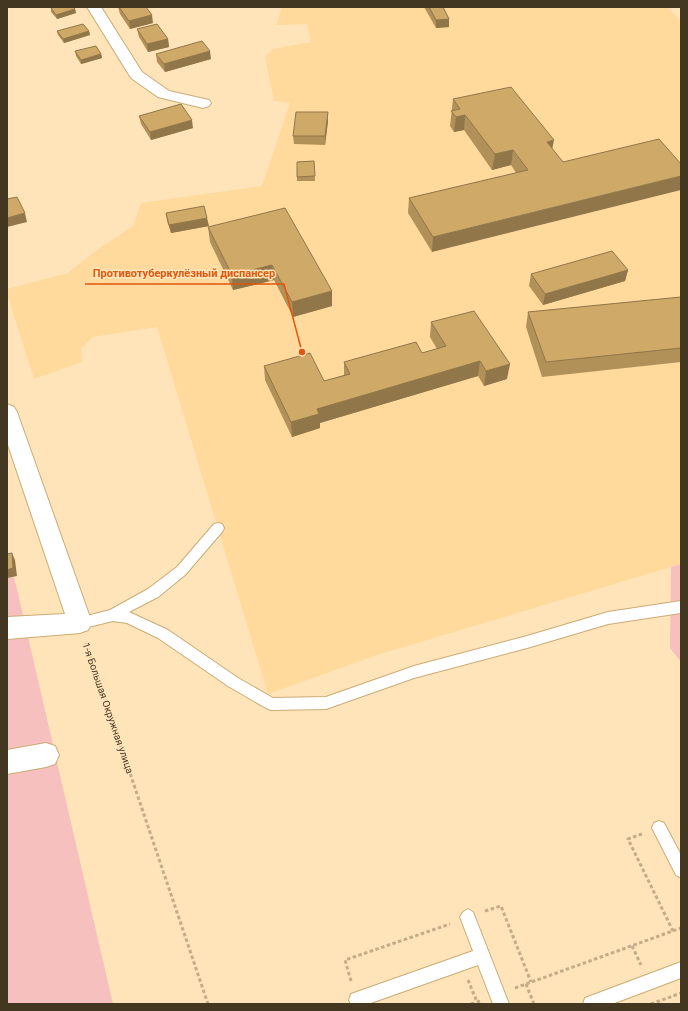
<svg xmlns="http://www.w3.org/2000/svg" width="688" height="1011" viewBox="0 0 688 1011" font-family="Roboto,sans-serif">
<rect width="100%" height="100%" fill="#ffe4b9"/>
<path fill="#ffda9c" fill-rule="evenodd" d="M282,7H424L436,28L448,26L438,7H668L681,22V185L560,177L509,102L454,132L464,130L492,170L511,165L526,185L432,252L681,190V564L380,654L268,694L157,327L93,337L81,348L82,362L34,379L7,294V289L68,273L101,247L133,226L141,203L262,186L290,103L274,101L265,57L273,49L311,42L307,24L276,25ZM285,223L293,317L274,280L233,290ZM444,361L507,379L484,386L478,376L318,424Z"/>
<path fill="#f6c0bf" d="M7,555L17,589L113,1004H7Z
M681,564V662L670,648L671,567Z"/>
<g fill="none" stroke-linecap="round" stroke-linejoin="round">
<defs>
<path id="lane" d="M218,523L222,524L224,528L222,532L185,575L158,597L129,612L168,630L238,678L273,698L326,697L414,666L527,636L608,612L681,601V613L608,624L527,648L414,678L326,709L271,710L266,708L228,686L158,638L127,623L113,621L80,629L75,627L74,623L75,619L110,610L148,589L177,567L214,524Z
M659,821L664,823L681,855V878L676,875L652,828L654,823Z
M468,909L473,912L509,1004H493L478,965L368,1004H351L349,1000L351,994L473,951L460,917L463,912Z
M681,962V978L612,1004H583L585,998Z"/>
<path id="street" d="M87,7H101L142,72L169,91L209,100L211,103L209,106L203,108L158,97L131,78Z
M7,404L14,407L17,412L92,623L88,630L80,633L7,639V617L65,614L7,442Z
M46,743L55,746L59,755L55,764L46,767L7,774V750Z"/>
</defs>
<use href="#lane" stroke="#cbab76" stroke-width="2"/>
<use href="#street" stroke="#cbab76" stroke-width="2"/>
<path stroke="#c3ac88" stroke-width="3" stroke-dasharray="3.5 2.5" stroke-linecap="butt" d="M86,643L208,1004
M642,834L628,839L673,931
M485,911L501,906L531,982
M632,946L641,965
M468,980L477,1002
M351,981L345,960L450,924
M526,984L534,1004
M515,988L681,928
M471,1004L480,1001
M651,1004L681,993"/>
<use href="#lane" fill="#fff" fill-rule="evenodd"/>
<use href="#street" fill="#fff" fill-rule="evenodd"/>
</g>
<path fill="#b29159" d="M118,7H146L153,23L130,29L120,14Z
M424,7H443L449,19V27L436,28Z
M51,8L75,9L76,13L57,19L51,12Z
M137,29L168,39L169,47L148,52L139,37Z
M57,31H89L90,35L64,43L58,35Z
M75,51L101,54L102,58L81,64L76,56Z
M156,54L211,59L165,72L157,62Z
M453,99L552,149L432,252L408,213L409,198L516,173L511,165L492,170L464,130L454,132L450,126Z
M139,116L193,128L151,140L141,124Z
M328,121L325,145L294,144L293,136Z
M314,161L315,181H297V162Z
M166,213L209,226L171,233L167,221Z
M208,227L332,291V306L293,317L274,280L233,290L210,242Z
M628,270L625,281L543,305L529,286L531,274Z
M681,297V362L542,377L526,327L528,312Z
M431,322L507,379L484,386L478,376L320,423V428L292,437L265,380L264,366L324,381L344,375V362L422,353L437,349L430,337Z"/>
<path fill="#917649" d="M75,9L76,13L57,19L56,15Z
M152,15L153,23L130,29L129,21Z
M449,19V27L436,28V20Z
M89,31L90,35L64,43L63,39Z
M168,39L169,47L148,52L147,44Z
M210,51L211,59L165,72L164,64Z
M101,54L102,58L81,64V60Z
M328,112V121L325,145V136Z
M465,115L464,130L454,132L456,117Z
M192,120L193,128L151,140L150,132Z
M554,140L551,155L547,142Z
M513,150L511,165L492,170L495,154Z
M681,176V190L432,252L433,237Z
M25,213L27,222L7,227V218Z
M207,218L209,226L171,233L169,225Z
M272,265L274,280L233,290L232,275Z
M628,270L625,281L543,305L545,294Z
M332,291V306L293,317L292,302Z
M480,361L478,376L320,423V428L292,437L291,422L317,409Z
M510,364L507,379L484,386L486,371Z
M12,553L15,560L17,576L7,578V570Z"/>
<path fill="#cfa968" stroke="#917649" d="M55,7H73L75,9L56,15L51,8Z
M119,7H146L152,15L129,21Z
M429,7H443L449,19L436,20Z
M83,24L89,31L63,39L57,31Z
M157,24L168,39L147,44L137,29Z
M202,41L210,51L164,64L156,54Z
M96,46L101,54L81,60L75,51Z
M511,87L554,140L547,142L563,162L659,139L681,164V176L433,237L409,198L528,170L513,150L495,154L465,115L456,117L451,111L460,109L453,99Z
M181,104L192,120L150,132L139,116Z
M296,112H328L325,136H293Z
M314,161L315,176L297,177V162Z
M17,197L25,213L7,218V199Z
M204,206L207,218L169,225L166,213Z
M285,208L332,291L292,302L272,265L232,275L208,227Z
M612,251L628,270L545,294L531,274Z
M681,297V348L546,362L528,312Z
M474,311L510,364L486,371L480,361L317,409L319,414L291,422L264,366L310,353L324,381L350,374L344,362L416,342L422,353L446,346L431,322Z
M12,553L13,568L7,570V554Z"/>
<g text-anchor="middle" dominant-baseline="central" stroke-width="3" stroke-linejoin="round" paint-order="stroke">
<g font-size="10" fill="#443721" stroke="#ffe4b9">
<text transform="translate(108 708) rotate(71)">1-я Большая Окружная улица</text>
</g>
</g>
<path fill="none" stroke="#e0570d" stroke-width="1.5" d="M302 352L284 284H85"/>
<circle fill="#e0570d" stroke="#ffe4b9" stroke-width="1.5" cx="302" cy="352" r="4"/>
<g font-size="11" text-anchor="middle" font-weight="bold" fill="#e0570d" stroke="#ffe4b9" stroke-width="3" stroke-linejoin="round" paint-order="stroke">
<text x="184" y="277">Противотуберкулёзный диспансер</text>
</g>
<rect width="688" height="1011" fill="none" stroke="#443721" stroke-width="16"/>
</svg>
